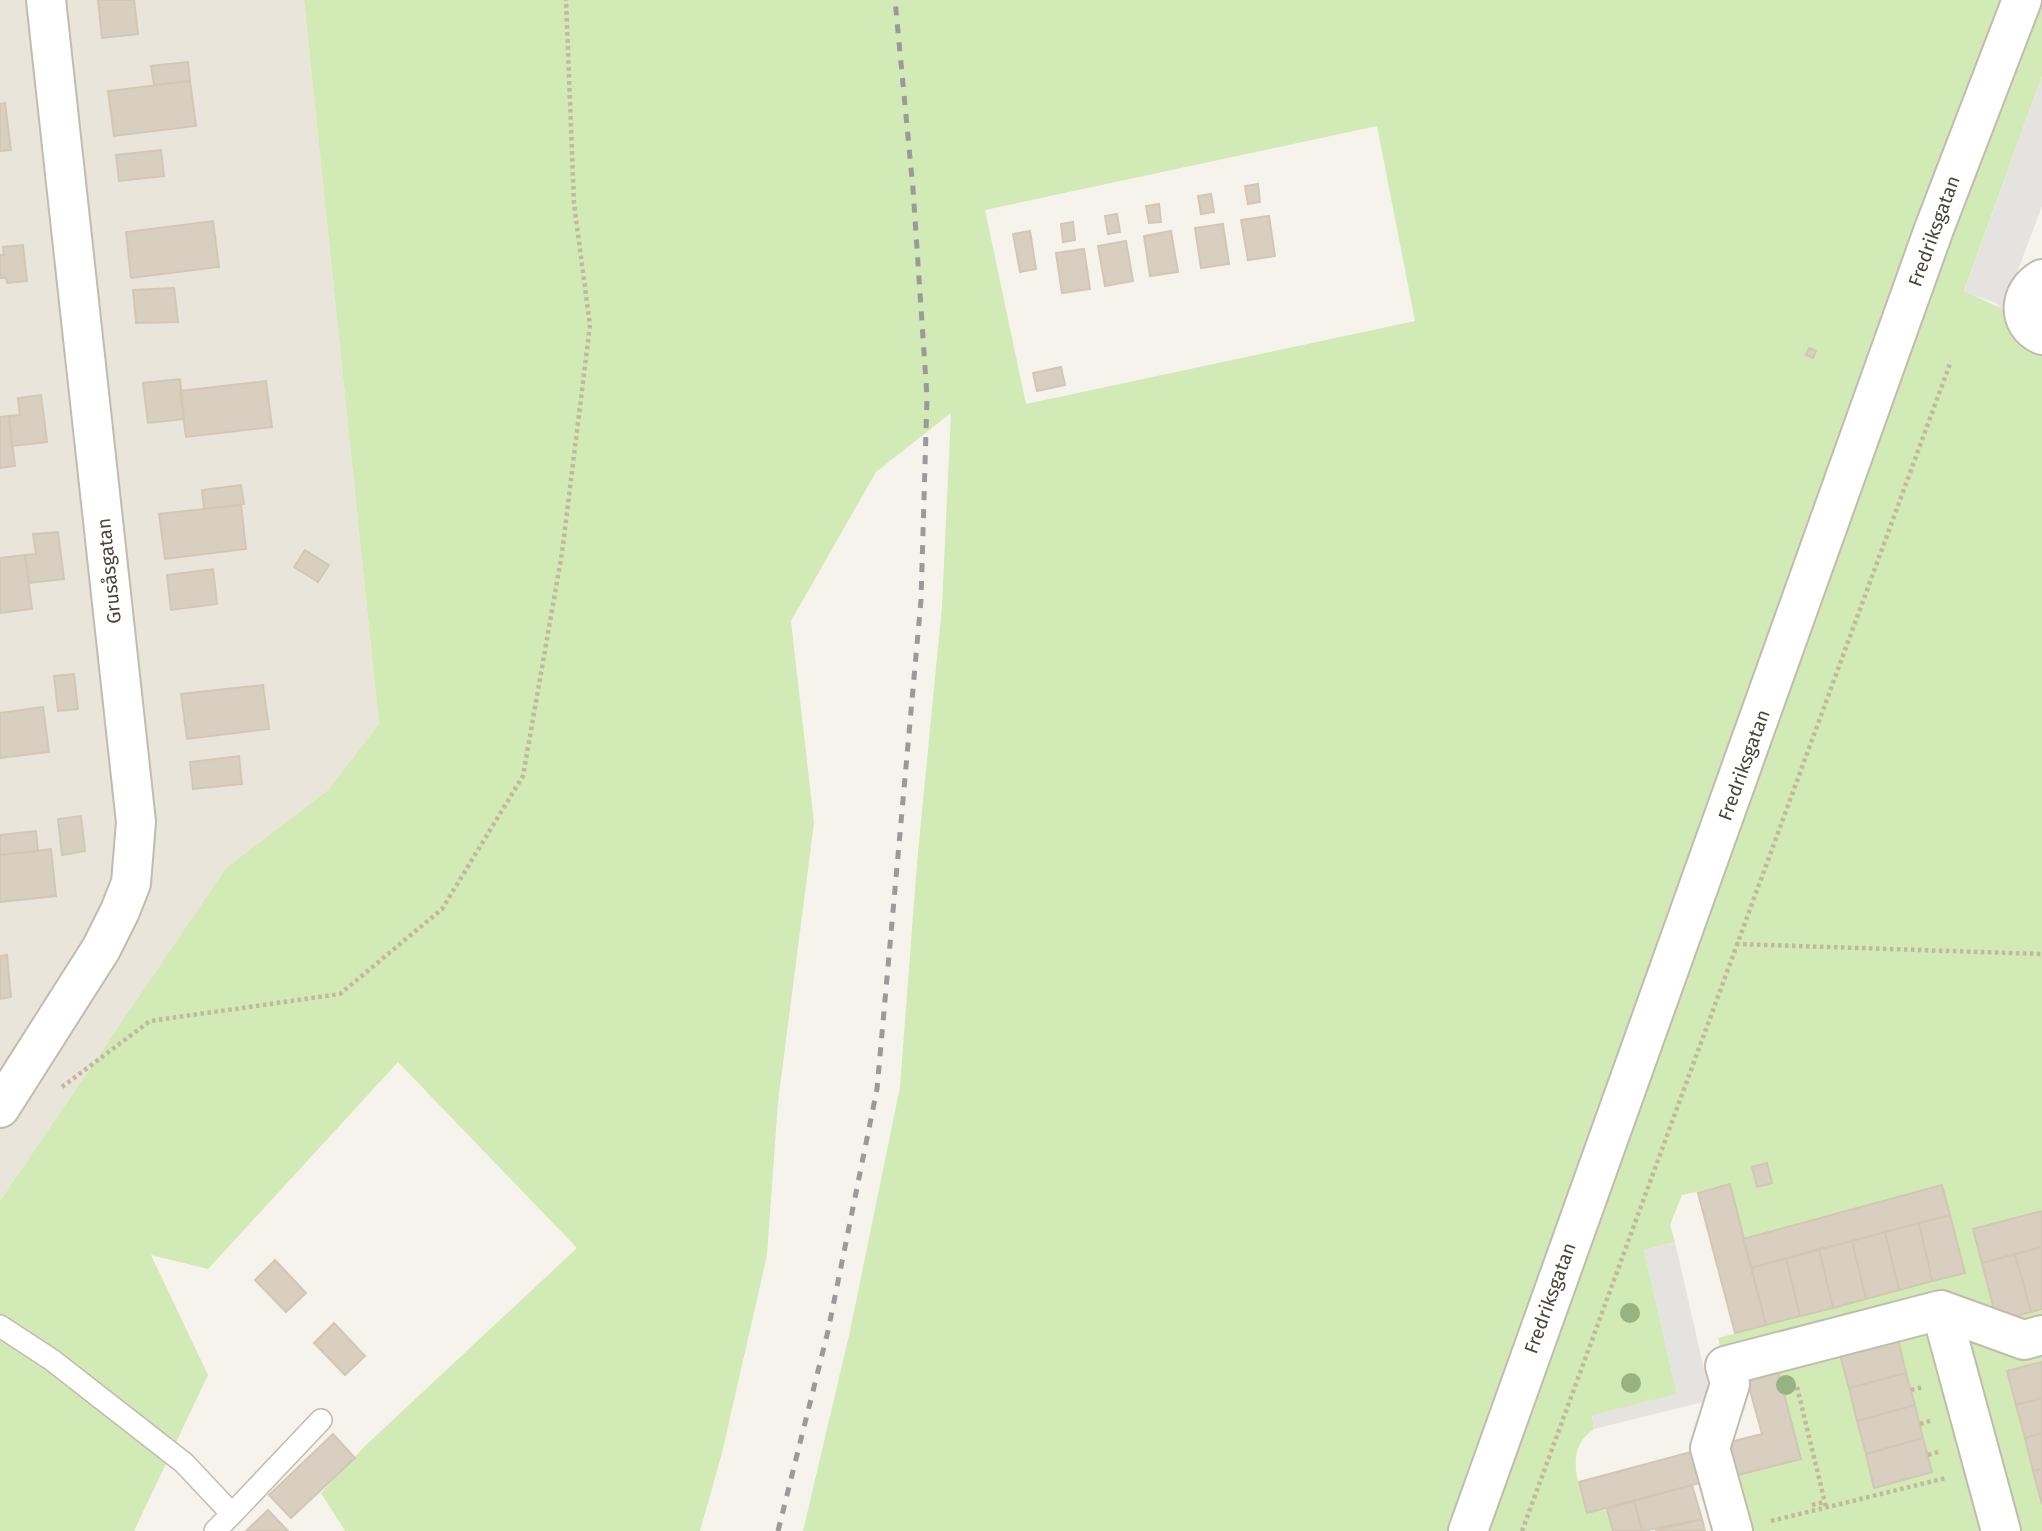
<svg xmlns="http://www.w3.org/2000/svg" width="2042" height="1531" viewBox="0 0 2042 1531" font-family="'Fira Sans',sans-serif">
<rect width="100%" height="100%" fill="#f6f3ec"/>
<path fill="#eae5da" d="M0,0H304L379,724L328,790L226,868L0,1201Z"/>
<path fill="#d2eab5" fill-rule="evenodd" d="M304,0H2042V76L1964,291L2024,319L2042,279V1211L1974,1229L1997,1320L2042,1309V1362L2007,1372L2042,1503V1531H1733L1719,1480L1801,1458L1774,1354L1725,1366L1718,1338L1965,1272L1942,1185L1743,1239L1729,1185L1682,1195L1670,1225L1675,1242L1644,1250L1677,1394L1592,1416L1594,1429C1563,1450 1579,1484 1587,1513L1607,1509L1613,1531H803L850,1331L900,1087L917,863L942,606L951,413L876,472L791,621L814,823L778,1102L767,1255L722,1453L700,1531H345L321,1493L365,1446L577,1248L398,1062L208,1269L151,1255L208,1375L134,1531H0V1201L226,868L328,790L379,724ZM1377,126L1415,321L1026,404L985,210ZM1898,1340L1932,1472L1874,1487L1840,1355Z"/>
<path fill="#e5e3e0" d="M2042,76V206L2003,310L1996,303L1964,292Z
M1675,1242L1711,1400L1594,1429L1592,1415L1677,1394L1644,1250Z"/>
<path fill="#d8cfc1" stroke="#d3c7b4" stroke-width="2" d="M98,0H134L138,34L102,38Z
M188,62L190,81L154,85L151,66Z
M190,81L196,126L114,136L108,91Z
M5,103L11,150L0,151V104Z
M161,150L164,176L119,181L116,155Z
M1258,184L1260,202L1248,204L1245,186Z
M1211,194L1214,212L1201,214L1198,196Z
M1159,204L1161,222L1149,223L1146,206Z
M1117,214L1120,232L1108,234L1105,216Z
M1269,216L1275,256L1248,260L1241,220Z
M213,221L219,267L131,278L126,232Z
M1073,222L1075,240L1063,242L1061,224Z
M1223,224L1229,264L1201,268L1195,228Z
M1030,231L1036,269L1020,272L1013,234Z
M1171,231L1178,272L1150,276L1144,236Z
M1126,241L1133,281L1105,286L1098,246Z
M23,245L27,281L7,283L6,278H0V255H4L3,247Z
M1084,249L1090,289L1062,293L1056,253Z
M174,288L178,322L136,323L133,290Z
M1809,348L1816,351L1813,358L1806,355Z
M1061,367L1065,385L1037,391L1033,373Z
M180,379L184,419L148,423L143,383Z
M266,381L272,427L186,437L180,391Z
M41,395L47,442L12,446L9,416L20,415L18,398Z
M9,416L15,466L0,468V417Z
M241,485L244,504L204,509L202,490Z
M241,505L246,549L165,559L159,514Z
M58,532L64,579L29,583L25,555L36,554L33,534Z
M305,550L329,565L318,582L294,567Z
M25,555L32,609L0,613V558Z
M213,569L217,604L171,610L167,575Z
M74,674L78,709L58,711L54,676Z
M263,685L269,729L187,739L181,694Z
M43,707L49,752L0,758V713Z
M239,756L242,784L193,789L190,762Z
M81,816L85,851L62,855L58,819Z
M36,831L38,851L0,855V835Z
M51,849L56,896L0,902V855Z
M7,955L11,997L0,999V956Z
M1767,1163L1772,1183L1757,1187L1752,1167Z
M1730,1184L1766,1325L1735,1333L1698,1193Z
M1942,1185L1950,1215L1751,1268L1743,1239Z
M2042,1211V1247L1982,1263L1973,1229Z
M1950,1215L1965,1273L1932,1281L1919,1223Z
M1919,1223L1932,1281L1899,1290L1885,1232Z
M1885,1232L1899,1290L1866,1299L1852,1241Z
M1852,1241L1866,1299L1833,1308L1819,1249Z
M2042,1247V1309L2031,1312L2015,1254Z
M1819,1249L1833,1308L1800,1316L1786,1258Z
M2015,1254L2031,1312L1997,1321L1982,1263Z
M1786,1258L1800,1316L1766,1325L1751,1268Z
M275,1260L306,1293L286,1312L255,1280Z
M334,1323L365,1356L345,1375L314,1343Z
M1898,1339L1906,1373L1849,1388L1840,1355Z
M2042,1362V1398L2016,1405L2007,1371Z
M1777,1367L1801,1459L1730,1477L1722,1444L1762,1434L1746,1376Z
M1906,1373L1915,1405L1857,1421L1849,1388Z
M2042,1398V1433L2025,1438L2016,1405Z
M1915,1405L1923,1438L1866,1454L1857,1421Z
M2042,1433V1469L2033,1471L2025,1438Z
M333,1434L355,1458L291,1518L269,1495Z
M1923,1438L1932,1472L1874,1488L1866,1454Z
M1691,1452L1699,1483L1587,1513L1579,1482Z
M2042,1469V1504L2033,1471Z
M1692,1485L1702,1519L1643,1531L1634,1501Z
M1634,1501L1642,1531H1613L1607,1509Z
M268,1510L288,1531H246Z
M1702,1519L1705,1531H1655Z"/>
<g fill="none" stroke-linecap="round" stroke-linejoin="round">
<defs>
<path id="service" d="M0,1326L52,1360L184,1463L232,1514L321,1420
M215,1531L232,1514"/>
<path id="minor" d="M2042,279C2019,292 2016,323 2042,335
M0,1108L101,949L120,911L131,883L136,822L46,0
M1941,1310L2001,1531
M1733,1531L1710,1448L1730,1384L1725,1366L1941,1310L2024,1340L2042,1335"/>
<path id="tertiary" d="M1468,1531L1934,229L2022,0"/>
</defs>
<use href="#service" stroke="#c2bbae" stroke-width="24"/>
<use href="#minor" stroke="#c2bbae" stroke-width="42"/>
<use href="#tertiary" stroke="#c2bbae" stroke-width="42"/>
<path stroke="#c4b79f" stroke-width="4.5" stroke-dasharray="3.5 3.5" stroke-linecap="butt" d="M1736,944L2042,954
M62,1087L150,1021L340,994L442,909L523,776L562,553L590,325L574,204L566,0
M1797,1387L1826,1507
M1911,1390L1923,1387
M1920,1424L1933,1420
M1928,1455L1941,1451
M1812,1505L1824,1502
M1771,1521L1946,1478
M1522,1531L1951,361"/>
<use href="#service" stroke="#fff" stroke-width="21"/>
<use href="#minor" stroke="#fff" stroke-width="38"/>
<use href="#tertiary" stroke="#fff" stroke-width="38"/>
<path stroke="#9a9a9a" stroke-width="5" stroke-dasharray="9 9" stroke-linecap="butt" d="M778,1531L828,1331L877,1089L921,600L927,397L913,189L895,0"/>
</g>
<g fill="#97b381">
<circle cx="1630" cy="1313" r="10"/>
<circle cx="1631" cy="1383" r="10"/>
<circle cx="1786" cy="1385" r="10"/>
</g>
<g text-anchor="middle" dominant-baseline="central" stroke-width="7" stroke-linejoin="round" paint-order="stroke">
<g font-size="19" fill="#4b4439" stroke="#fff">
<text transform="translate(1934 231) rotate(-70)">Fredriksgatan</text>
<text transform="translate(109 571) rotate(-96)">Grusåsgatan</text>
<text transform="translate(1744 765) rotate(-70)">Fredriksgatan</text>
<text transform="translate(1550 1298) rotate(-70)">Fredriksgatan</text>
</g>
</g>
</svg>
